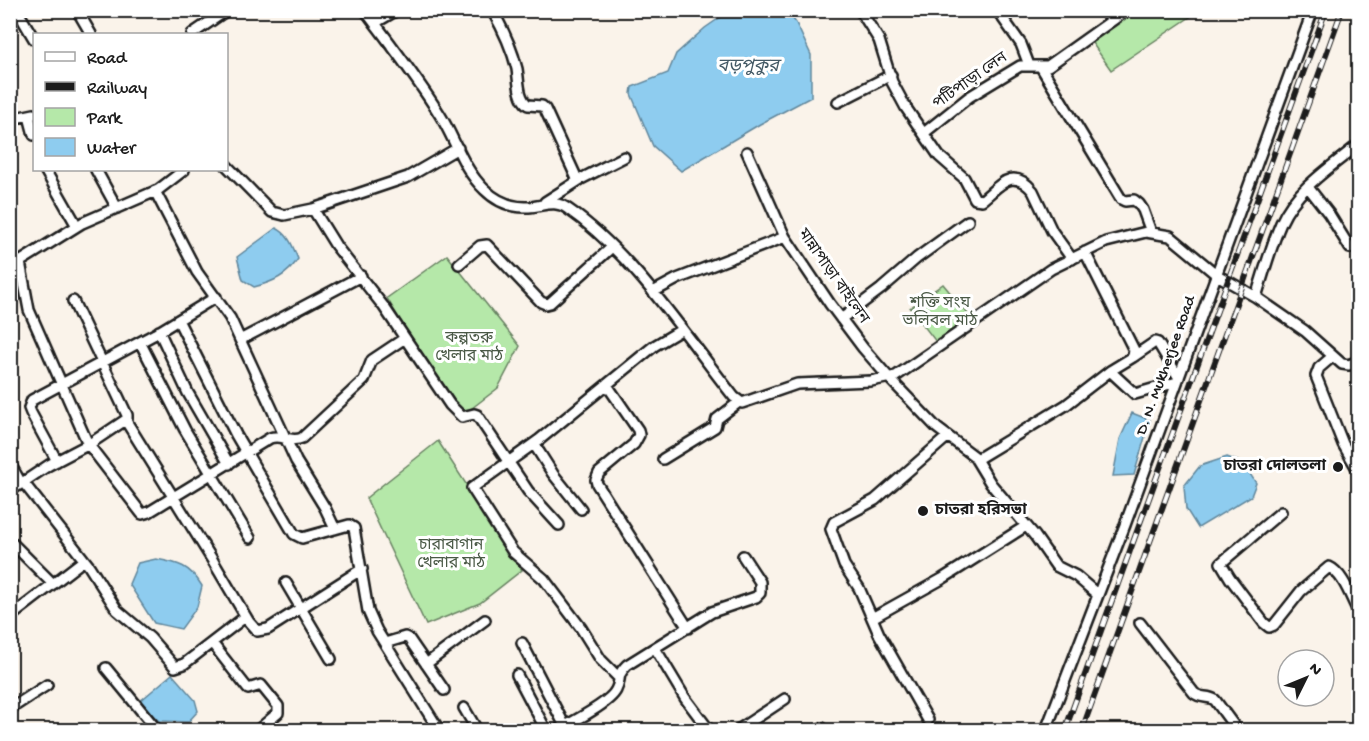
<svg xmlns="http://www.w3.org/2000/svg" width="1369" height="741" viewBox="0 0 1369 741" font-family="'Gochi Hand','Noto Sans Bengali',sans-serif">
<rect width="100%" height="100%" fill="#faf3ea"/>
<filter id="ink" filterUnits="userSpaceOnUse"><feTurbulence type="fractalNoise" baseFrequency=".0167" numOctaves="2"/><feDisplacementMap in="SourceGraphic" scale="12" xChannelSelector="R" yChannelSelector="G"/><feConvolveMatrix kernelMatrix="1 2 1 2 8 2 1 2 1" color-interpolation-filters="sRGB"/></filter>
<g filter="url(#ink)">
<path fill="#b5e8a9" stroke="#688262" stroke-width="1.5" d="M1133,11H1199L1111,70L1090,40Z
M447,255L520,346L498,388L463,415C440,375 410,339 387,298Z
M943,284L972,319L940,347L910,308Z
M438,441L522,570L480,603L426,625L366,498Z"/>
<path fill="#8eccef" stroke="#60869b" stroke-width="1.5" d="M731,10L787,11L796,23L811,55V97L760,124L681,171L653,146L631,94L632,87L668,73L676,54L705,28Z
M276,228C289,234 293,247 298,259C287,276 273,282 254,287L243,280L237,257Z
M1132,413L1150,420L1134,475L1113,476L1120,439Z
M1227,457L1243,463L1256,483L1251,496L1198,528L1186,509L1184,486L1200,466Z
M156,559C179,563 190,566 202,586L197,607L181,629L154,623L129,584L138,563Z
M172,674L195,700L198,711L188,722L159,721L139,702Z"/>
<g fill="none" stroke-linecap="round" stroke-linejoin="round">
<defs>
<path id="street" d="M17,10L34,39
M77,10L91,34
M365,10C391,45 417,78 440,115C455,139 463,169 484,189C496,201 511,208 529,207C544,206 555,199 568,209C633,254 685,335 734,397L742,403L797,384L871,381L896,376L1051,269L1106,242L1146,232L1170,236L1217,275L1256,297L1305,331L1342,364L1349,365L1358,361
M492,10C503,29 512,48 517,69C519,81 518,98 528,105L542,106L545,109L578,181
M860,10L879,40L892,82L906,108L939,156L964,178L975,199L982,200C1000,186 1012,166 1033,191L1052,231L1072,259
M997,10L1021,44L1029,65
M375,23L397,10
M192,34L227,10
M1041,67L1121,199L1125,201L1134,200L1139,204L1143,210L1151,232
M838,102L891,75
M29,116L34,135
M10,119L34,114
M924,133L969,97L1020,66H1048L1127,10
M747,152L785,237L830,304L863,348L890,379L937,428L974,456L991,484L1035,536L1056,566L1076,576L1098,595
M226,165L272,212L284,215L313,209L408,177L458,148
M45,170L77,226
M96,170L117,208
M1308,187L1329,214L1350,248
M155,191L197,272L230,318L296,461L325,508L335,529
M545,202L581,179L624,157
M313,209L336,246L384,307L450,405L462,417L474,414L477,415L528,491L559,525
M1085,252L1134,350L1133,357L1110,371
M20,262L29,310L88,444L142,514L149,512L270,438C281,434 291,443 302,438L364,380L372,360L405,338
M459,264L480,246L487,245L541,302L546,304L550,303L612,247
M10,268L82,223L158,190L184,170
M653,292L677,279L785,237
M1256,297C1264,272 1271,246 1281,223C1296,189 1331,167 1358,145
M841,319L881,289L917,258L968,221
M178,320L236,435L294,534L302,538L349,525L354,528L368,611L377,631L439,730
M159,331L188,393L229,464
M240,340L361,276
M140,342L185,430L250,538
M1333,356L1319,368L1316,376L1343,444L1358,470
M1133,357L1155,342L1158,343L1179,378
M607,385L638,430L639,435L634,444L599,473L596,480L597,484L688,628
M126,421L213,561L249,622L257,631L268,629L362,569
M534,444L553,474L581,509
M663,459L715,427L717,419L739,402
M977,459L1066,405L1110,371L1135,394L1177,382
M57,461L31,413L29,408L32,400L155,334L216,297
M10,464L21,483
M23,482L89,566L117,610L150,638L175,667L184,664L245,617
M10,491L49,465L91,443L127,419V415L73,301
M1281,512L1221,563L1230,578L1264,623L1269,627L1274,625L1301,591L1329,567C1343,573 1351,598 1358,611
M10,541L53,584
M286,583L331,659
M10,617L84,560
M872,618L942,579L1026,526
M1140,623L1194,693C1201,699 1208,695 1215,700L1237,730
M212,643L248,689L261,685L278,706V713L258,730
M385,643L405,637L409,639L444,690
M522,643L567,730
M655,648L685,698L709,730
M426,664L485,620
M106,668L157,730
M517,675L546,730
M618,677L601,660L581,628L544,579L513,552L472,488L539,440L654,346L681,330
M464,708L477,730
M10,709L47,685
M928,720L879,634L859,588L844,565L831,529L834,522L875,500L947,437
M558,730C571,723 610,703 616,690C622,679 615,677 627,665L712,612L756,597L760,593V582L743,556
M738,730L785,699
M818,730L822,728
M1046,730L1125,525L1313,10"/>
</defs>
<use href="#street" stroke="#1c1c1c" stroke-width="14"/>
<use href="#street" stroke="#fff" stroke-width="9"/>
<defs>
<path id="rail" d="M1065,730L1326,10
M1082,730L1342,10"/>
</defs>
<use href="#rail" stroke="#1c1c1c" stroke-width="6"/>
<use href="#rail" stroke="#fff" stroke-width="4" stroke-dasharray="11" stroke-linecap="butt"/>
</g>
</g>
<g fill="#1c1c1c" stroke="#fff" stroke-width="2">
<circle cx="1338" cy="467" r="6"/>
<circle cx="923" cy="511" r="6"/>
</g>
<g text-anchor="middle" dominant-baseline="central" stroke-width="6" stroke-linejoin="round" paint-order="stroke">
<g font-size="16" fill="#1c1c1c" stroke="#fff">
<text transform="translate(971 82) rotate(-35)">পটিপাড়া লেন</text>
<text transform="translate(832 277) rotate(55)">মান্নাপাড়া বাইলেন</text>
<text transform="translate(1167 366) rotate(-70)">D. N. Mukherjee Road</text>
</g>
<g font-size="16" fill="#4a5946" stroke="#fff">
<text x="940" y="304">শক্তি সংঘ<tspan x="940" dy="18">ভলিবল মাঠ</tspan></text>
<text x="469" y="339">কল্পতরু<tspan x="469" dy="18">খেলার মাঠ</tspan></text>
<text x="451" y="546">চারাবাগান<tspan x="451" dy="18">খেলার মাঠ</tspan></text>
</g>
<g font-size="16" font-weight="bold" fill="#1c1c1c" stroke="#fff" text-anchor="end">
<text x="1326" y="467">চাতরা দোলতলা</text>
<text x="935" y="511" text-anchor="start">চাতরা হরিসভা</text>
</g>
<g font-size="18" font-style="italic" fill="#445a66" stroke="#fff">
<text x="748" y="67">বড়পুকুর</text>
</g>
</g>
<rect width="1369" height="741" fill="none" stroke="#fff" stroke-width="36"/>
<rect x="18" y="18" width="1333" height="705" fill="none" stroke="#1c1c1c" stroke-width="2" filter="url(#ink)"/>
<rect x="33" y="33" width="195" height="138" fill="#ffffff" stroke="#a4a4a4" stroke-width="1.5"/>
<rect x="45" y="52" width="30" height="9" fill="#ffffff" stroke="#a4a4a4" stroke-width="1.5"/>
<text x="87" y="63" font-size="18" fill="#1c1c1c">Road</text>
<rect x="45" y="82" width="30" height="9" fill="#1c1c1c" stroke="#a4a4a4" stroke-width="1.5"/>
<text x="87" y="93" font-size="18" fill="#1c1c1c">Railway</text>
<rect x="45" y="108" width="30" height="18" fill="#b5e8a9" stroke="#a4a4a4" stroke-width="1.5"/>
<text x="87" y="123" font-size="18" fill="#1c1c1c">Park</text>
<rect x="45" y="138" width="30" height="18" fill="#8eccef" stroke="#a4a4a4" stroke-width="1.5"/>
<text x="87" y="153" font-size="18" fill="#1c1c1c">Water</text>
<g transform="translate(1306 678) rotate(47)"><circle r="28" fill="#ffffff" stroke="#a4a4a4" stroke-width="1.5"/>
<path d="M0-4.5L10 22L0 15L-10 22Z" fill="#1c1c1c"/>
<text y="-9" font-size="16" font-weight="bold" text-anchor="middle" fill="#1c1c1c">N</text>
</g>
</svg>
